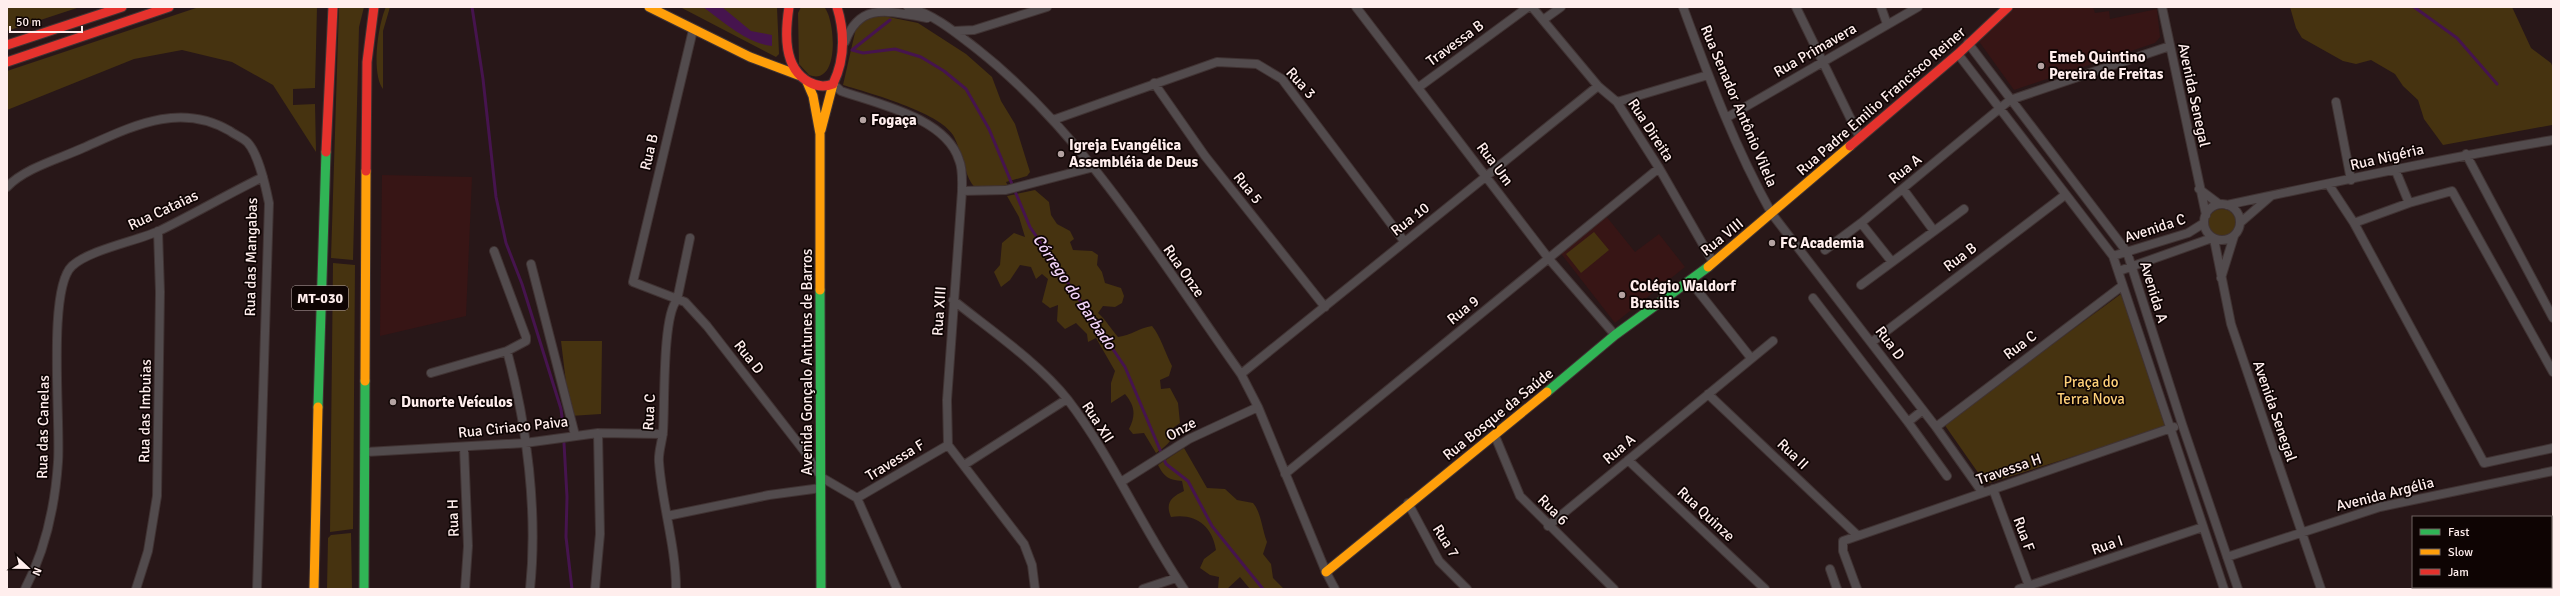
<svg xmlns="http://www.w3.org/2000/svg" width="2560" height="596" viewBox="0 0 2560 596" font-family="Signika,sans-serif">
<rect width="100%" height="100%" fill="#281718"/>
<path fill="#371515" d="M2015,7H2093L2095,13L2109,11L2110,19L2157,9L2160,37L2155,43L2014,90L1978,40Z
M382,175L472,177L466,316L380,336Z
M1606,216L1635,252L1659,234L1685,267L1615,323L1559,251Z"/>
<path fill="#463310" d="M7,7H80L7,31Z
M199,7H317L315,88L293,89V105L315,104L316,152L273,85L232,62L182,50L134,59L7,110V71Z
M339,7H364L359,27L353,260L331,258Z
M386,7H390L383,31V89C371,74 378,24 386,7Z
M680,7H777L779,54L776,57Z
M801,7H824C835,17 841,87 809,75L799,64L798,13Z
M2290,7H2512L2531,48L2551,63L2553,68L2552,125L2443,145L2424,119L2418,100L2403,86L2395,74L2371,60L2356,64L2343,61L2302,38L2296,28Z
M879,15L918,23L966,54L992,77L1001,101L1015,124L1030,172L1027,176L1006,182L1008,186L975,187C966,181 961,148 953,135C939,112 869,93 843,85L856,28L864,20Z
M1035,190L1049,202L1051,215L1057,224L1070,231L1074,239L1070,242L1073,250L1092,251L1098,255L1097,265L1102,272L1105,283L1121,288L1124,296L1122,303L1115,307L1103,306L1098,313C1106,320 1111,329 1118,337C1132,335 1139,328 1152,326C1161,337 1165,353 1172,366L1169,376L1160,380L1161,389L1170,388L1178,403L1180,423L1173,428C1175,440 1165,447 1156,453L1144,433L1133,434L1129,429C1136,415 1135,406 1125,394L1111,403V383L1115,371L1096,338L1088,342L1087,334L1076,323L1065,329L1057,321L1058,305L1050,308L1042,302L1048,279L1042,274L1036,279L1031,267L1020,265L1010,280L1001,287L994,272L1000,265L1002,243L1014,233L1025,237L1019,217L1007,196Z
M2208 223a14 14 0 1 1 28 0a14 14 0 1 1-28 0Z
M1594,232L1609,250L1581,273L1566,254Z
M333,263L355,265L353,529L330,532Z
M2121,294L2167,427L1986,484L1944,424Z
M561,341H602L601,414L570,416Z
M1184,448L1207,488L1225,489L1237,500L1253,503C1261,512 1262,529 1267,542L1263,554L1271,564L1273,578L1284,589H1250L1240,577L1227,589H1218L1219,577L1210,575L1200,568L1204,559L1216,550C1212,525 1195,513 1171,517C1165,503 1171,497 1184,491L1182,481C1169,480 1164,477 1158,465Z
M351,533L352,589H327L328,538L331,535Z"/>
<path fill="#46144e" d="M703,7H722L751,31L772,35V46C746,43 724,22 703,7Z"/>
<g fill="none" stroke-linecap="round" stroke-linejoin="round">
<path stroke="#46144e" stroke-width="3" d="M472,7L483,79L496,197L506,243L522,284L561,409L563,426
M2414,7L2457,38L2497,84
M852,50L863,53L895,49L921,57L944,71L966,89L989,129L1030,227L1125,367L1166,464L1188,481L1212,526L1263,589
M852,50L890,20
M564,443L567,497L566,537L572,589"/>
<defs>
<path id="street" d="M908,7C935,15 955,32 977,49C1085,134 1162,263 1241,374L1258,407L1326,572L1335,589
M1356,7L1549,259L1615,335
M1532,7L1598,86L1617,102L1659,168L1713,262
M1683,7C1709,78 1735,148 1772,214L1936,427L1982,492
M1796,7L1860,138
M1881,7L1887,24
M2162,7L2206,215
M1543,20L1561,7
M693,30L633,282L685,302L707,326L805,452L821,477L857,498
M954,31L974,30L1047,7
M845,42C860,0 891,12 927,18
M1968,43L2127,252L2182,424L2238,589
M1958,54L2113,256L2224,589
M1154,83L1205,156L1325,307
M833,84L841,91C878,104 946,118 959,160C963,169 962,181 962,191L947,400L948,445L1024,544L1032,565L1035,589
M1419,87L1528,7
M1617,102L1708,75
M2336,102L2351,180
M1726,118L1918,7
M1053,120L1217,62L1257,64L1282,79L1404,241
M2466,154L2553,318
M2395,169L2409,203
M2329,185L2354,223L2484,463L2553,448
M7,187C25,168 59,159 83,148C131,127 179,101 230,131C235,135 244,138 248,143C258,154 266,188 269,203L257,589
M1903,189L1934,231
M2199,189L2219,204
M962,191L1006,190L1094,167
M2204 222a18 18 0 1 1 36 0a18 18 0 1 1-36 0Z
M2227,205C2335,182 2444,158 2553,140
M2241,222L2271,196
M1861,223L1892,262
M2354,223L2409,203L2452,191L2553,372
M2214,239L2231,324L2321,589
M1825,250L1861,223L2010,100L2170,46
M2113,256L2188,233L2204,223
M531,264L575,435
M2119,271L2212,238
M2221,278L2234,236
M1690,281L1751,358
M1861,285L1964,209
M1813,298L1908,422L1947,476
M953,300C989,329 1039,363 1068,400C1113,459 1142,528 1184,589
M1872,342L2065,195
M507,351C527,424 538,513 530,589
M431,373L507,351L526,341V337L494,251
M1241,374L1598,86
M1708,394L1857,535
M1908,422L1923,410
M1936,427L2122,286
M1495,436L1520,496L1614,589
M464,447L468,546L465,589
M366,452L525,443L598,433L663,434
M1628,460L1765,589
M964,465L1067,399
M1285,474L1659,168
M1121,482L1189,439L1258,407
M1993,489L2030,589
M857,498L948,445
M857,498L897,589
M1408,503L1439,561L1467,589
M667,516L769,495L821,488
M1548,526L1773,341
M2227,557L2380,507L2553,471
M1830,569L1837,589
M25,589C46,549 55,506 58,462C61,423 47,289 72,266C89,250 136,241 159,231C194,214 228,194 263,177
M136,589L148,551L157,496L160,292L158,231
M595,589L600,534L598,433
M676,589C676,546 662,505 659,462C658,453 662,442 663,432C665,407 662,316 677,300L690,238
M1143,589L1176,578
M1857,589L1843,551V541L2174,427
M2019,589L2203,527"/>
<path id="fast" d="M820,290L821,589
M1547,392L1615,335L1708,267
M318,407L326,152
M364,589L365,381"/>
<path id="slow" d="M649,7L750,57L798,75
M807,82L813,96L820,134V290
M821,130L833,84
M1708,267L1850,146
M365,381L366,171
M1326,572L1547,392
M314,589L318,407"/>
<path id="jam" d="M789,7C785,33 783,68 809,82C816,86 825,87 833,84C845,59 845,33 837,7
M7,45L122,7
M7,62L169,7
M1850,146L1958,54L2008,7
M326,152L333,7
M366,171L367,62L374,7"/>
</defs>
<use href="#street" stroke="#403333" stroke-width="10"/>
<use href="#fast" stroke="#403333" stroke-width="11"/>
<use href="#slow" stroke="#403333" stroke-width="11"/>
<use href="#jam" stroke="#403333" stroke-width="11"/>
<use href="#street" stroke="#524b4d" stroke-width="8"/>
<use href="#fast" stroke="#30b455" stroke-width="9"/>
<use href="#slow" stroke="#ff9f0a" stroke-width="9"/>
<use href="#jam" stroke="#e5322d" stroke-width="9"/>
</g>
<g fill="#b4a3a2" stroke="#0e0403" stroke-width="1.5">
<circle cx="2041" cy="66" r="4"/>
<circle cx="863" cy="120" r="4"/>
<circle cx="1061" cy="154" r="4"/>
<circle cx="1772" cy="243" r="4"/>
<circle cx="1622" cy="295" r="4"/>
<circle cx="393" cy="402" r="4"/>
</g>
<g text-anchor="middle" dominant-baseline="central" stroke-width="3.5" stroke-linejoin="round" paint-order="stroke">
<rect fill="#0e0403" stroke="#b7a8a7" stroke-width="1" x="292" y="286" width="56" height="24" rx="3"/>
<g font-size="14" font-weight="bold" fill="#ffeeed">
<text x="320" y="298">MT-030</text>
</g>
<g font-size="15" fill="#ffeeed" stroke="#0e0403">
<text transform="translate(1455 43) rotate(-36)">Travessa B</text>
<text transform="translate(1815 50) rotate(-30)">Rua Primavera</text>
<text transform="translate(1301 83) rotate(48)">Rua 3</text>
<text transform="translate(2194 95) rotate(78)">Avenida Senegal</text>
<text transform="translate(1881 101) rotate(-41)">Rua Padre Emilio Francisco Reiner</text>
<text transform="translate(1739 106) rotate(67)">Rua Senador Antônio Vilela</text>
<text transform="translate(1651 130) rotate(57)">Rua Direita</text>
<text transform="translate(649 152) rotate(-77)">Rua B</text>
<text transform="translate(2387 157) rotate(-13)">Rua Nigéria</text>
<text transform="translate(1495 164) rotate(53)">Rua Um</text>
<text transform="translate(1905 169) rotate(-39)">Rua A</text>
<text transform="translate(1248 188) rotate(51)">Rua 5</text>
<text transform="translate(163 210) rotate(-25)">Rua Cataias</text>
<text transform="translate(1410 219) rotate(-38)">Rua 10</text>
<text transform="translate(2155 228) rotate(-18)">Avenida C</text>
<text transform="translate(1722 237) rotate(-39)">Rua VIII</text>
<text transform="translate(251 257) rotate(-89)">Rua das Mangabas</text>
<text transform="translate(1960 257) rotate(-37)">Rua B</text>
<text transform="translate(1184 271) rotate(55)">Rua Onze</text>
<text transform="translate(2154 292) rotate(73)">Avenida A</text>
<text transform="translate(1463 310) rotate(-39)">Rua 9</text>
<text transform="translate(939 311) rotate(-86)">Rua XIII</text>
<text transform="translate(1890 343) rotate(53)">Rua D</text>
<text transform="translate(2020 345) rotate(-37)">Rua C</text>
<text transform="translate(749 357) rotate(52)">Rua D</text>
<text transform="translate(807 362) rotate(-90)">Avenida Gonçalo Antunes de Barros</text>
<text transform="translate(145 411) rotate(-89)">Rua das Imbuias</text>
<text transform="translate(2275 411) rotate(71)">Avenida Senegal</text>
<text transform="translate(649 412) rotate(-87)">Rua C</text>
<text transform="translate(1498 414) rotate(-39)">Rua Bosque da Saúde</text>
<text transform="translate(1098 422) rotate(57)">Rua XII</text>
<text transform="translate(43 427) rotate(-89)">Rua das Canelas</text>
<text transform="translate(513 427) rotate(-6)">Rua Ciriaco Paiva</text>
<text transform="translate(1181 429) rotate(-29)">Onze</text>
<text transform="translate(1619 449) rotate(-40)">Rua A</text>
<text transform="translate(1793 454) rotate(44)">Rua II</text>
<text transform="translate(895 460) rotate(-31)">Travessa F</text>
<text transform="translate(2009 469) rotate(-19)">Travessa H</text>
<text transform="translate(2385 494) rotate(-14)">Avenida Argélia</text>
<text transform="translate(1553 510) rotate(45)">Rua 6</text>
<text transform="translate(1706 514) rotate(43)">Rua Quinze</text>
<text transform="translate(453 518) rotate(-92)">Rua H</text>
<text transform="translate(2024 534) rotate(70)">Rua F</text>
<text transform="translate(1446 541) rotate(58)">Rua 7</text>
<text transform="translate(2107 545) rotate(-19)">Rua I</text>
</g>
<g font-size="15" font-weight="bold" fill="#ffeeed" stroke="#0e0403" text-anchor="start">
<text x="2049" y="57">Emeb Quintino<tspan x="2049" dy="17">Pereira de Freitas</tspan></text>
<text x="871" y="120">Fogaça</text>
<text x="1069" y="145">Igreja Evangélica<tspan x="1069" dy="17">Assembléia de Deus</tspan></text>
<text x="1780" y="243">FC Academia</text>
<text x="1630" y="286">Colégio Waldorf<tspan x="1630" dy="17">Brasilis</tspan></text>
<text x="401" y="402">Dunorte Veículos</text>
</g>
<g font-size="15" fill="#fdcf78" stroke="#0e0403">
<text x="2091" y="382">Praça do<tspan x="2091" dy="17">Terra Nova</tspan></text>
</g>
<g font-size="16" font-style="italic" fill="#f1d3f7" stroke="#0e0403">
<text transform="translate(1074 292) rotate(56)">Córrego do Barbado</text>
</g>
</g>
<rect width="2560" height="596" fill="none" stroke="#ffeeed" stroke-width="16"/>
<rect x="2412" y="516" width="140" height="72" fill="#0e0403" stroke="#6e6261"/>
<rect x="2420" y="529" width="20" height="6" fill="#30b455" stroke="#6e6261"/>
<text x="2448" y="536" font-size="12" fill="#ffeeed">Fast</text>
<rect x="2420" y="549" width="20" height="6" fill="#ff9f0a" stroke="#6e6261"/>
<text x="2448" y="556" font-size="12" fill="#ffeeed">Slow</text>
<rect x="2420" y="569" width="20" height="6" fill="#e5322d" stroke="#6e6261"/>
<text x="2448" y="576" font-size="12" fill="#ffeeed">Jam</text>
<g transform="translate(28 568) rotate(112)" stroke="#0e0403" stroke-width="3" paint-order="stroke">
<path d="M0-3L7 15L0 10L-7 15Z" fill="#ffeeed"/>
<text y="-6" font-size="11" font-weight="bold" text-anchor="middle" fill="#ffeeed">N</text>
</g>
<path d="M10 26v6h72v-6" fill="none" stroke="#ffeeed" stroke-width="2"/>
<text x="16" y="26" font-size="12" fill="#ffeeed" stroke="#0e0403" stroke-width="3" paint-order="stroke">50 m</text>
</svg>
